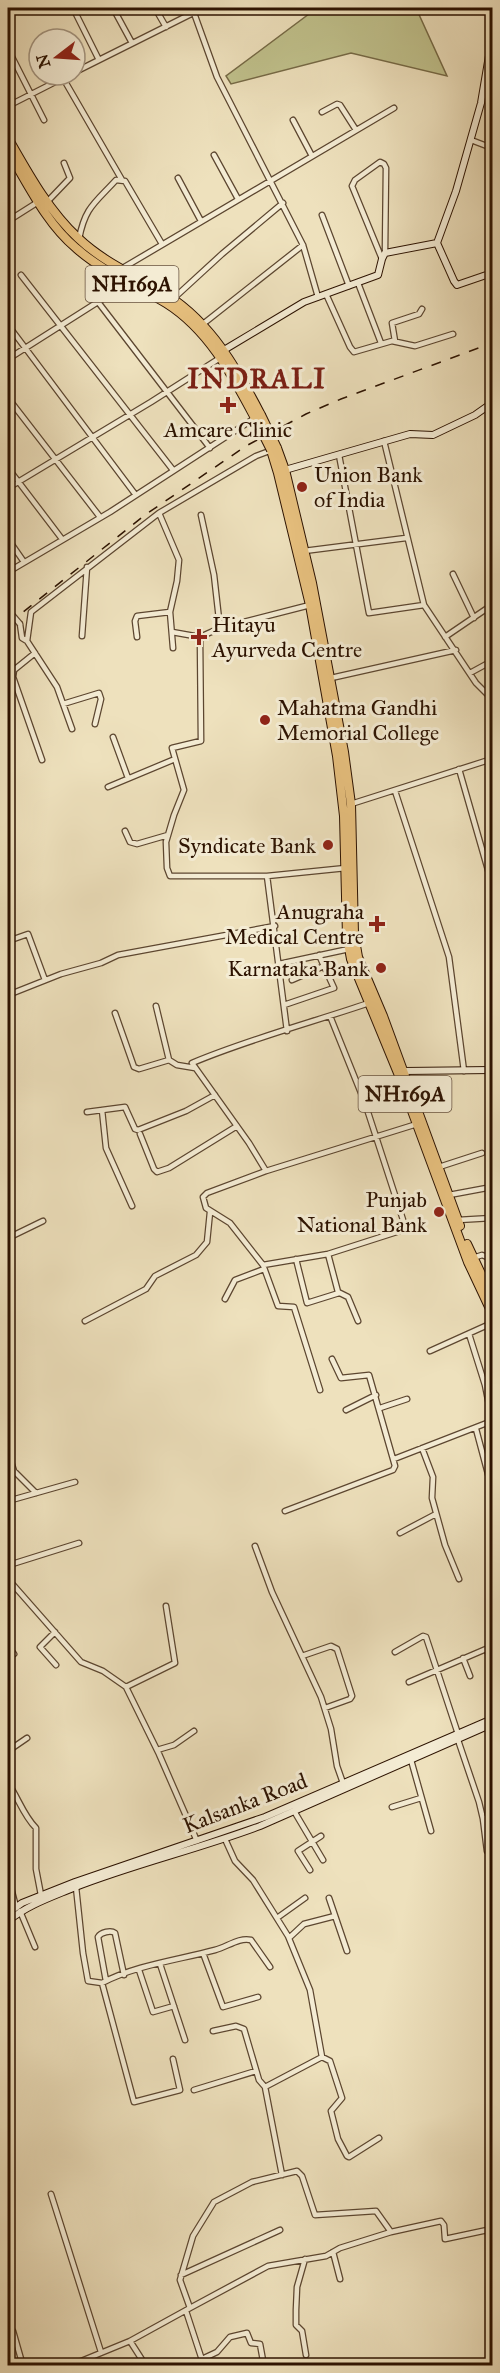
<svg xmlns="http://www.w3.org/2000/svg" width="500" height="2373" viewBox="0 0 500 2373" font-family="'IM FELL Great Primer',serif">
<rect width="100%" height="100%" fill="#eee1bd"/>
<filter id="stains"><feTurbulence type="fractalNoise" baseFrequency=".00333" numOctaves="4"/><feColorMatrix values="0 0 0 0 .2 0 0 0 0 .09 0 0 0 0 .02 0 0 0 .5 -.17"/></filter>
<radialGradient id="worn" r=".72"><stop offset=".6" stop-color="#630" stop-opacity="0"/><stop offset="1" stop-color="#630" stop-opacity=".3"/></radialGradient>
<path fill="#c0c18c" stroke="#766a46" stroke-width="1.5" d="M317,8H416L447,76L351,53L231,84L226,76Z"/>
<g fill="none" stroke-linecap="round" stroke-linejoin="round">
<defs>
<path id="street" d="M73,8L99,60
M113,8L132,43
M155,8L166,27
M194,13L217,77L303,245L318,297
M8,49L44,120
M75,72L203,8
M63,78L122,180
M8,106L69,75
M322,112L337,104L340,105L356,130
M293,120L312,156
M471,140L492,148
M214,155L238,199
M178,178L201,221
M47,202L70,178L64,163
M322,215L349,286
M8,221L38,202
M79,239C85,207 95,203 116,180L125,181L162,244
M382,259L352,186L355,180L380,162L384,164L386,168L385,253
M121,269L394,108
M21,275L173,470
M358,283L381,343
M326,294L350,347L354,352L392,341L415,346L453,334
M173,299L222,254L283,203
M98,302L210,448
M203,324L303,245
M8,325L135,494
M395,341L392,323L419,314L422,309
M8,359L123,286L126,281
M8,398L100,517
M384,441L424,605L476,683L492,699
M339,455L369,613L424,605
M8,468L62,539
M8,488L151,402L220,358
M159,513L179,560L177,581L170,612L173,648
M201,515L214,575L220,628
M8,539L24,562
M304,551L406,538
M8,572L110,512L255,418
M453,574L474,618
M310,605L220,628L200,637L201,741L172,748L184,790L174,815L166,842L167,868L170,876H267L346,868
M20,624L22,638L27,641
M172,632L200,637
M82,636L87,567
M137,637L135,621L137,616L170,612
M445,637L492,605
M35,653L14,670L13,677L42,760
M470,673L492,661
M331,678L456,650
M63,704L99,693L101,699L95,724
M72,729L57,687L27,641L31,612L159,513L256,456L272,450
M113,737L128,778
M459,769L492,884V933
M108,787L175,759
M395,791L449,957L464,1071
M351,804L492,759
M125,831L130,842L137,844L168,835
M267,876L287,1031
M8,941L28,934L45,980
M279,964L349,949
M292,980L324,966
M8,995L61,974L101,963L118,955L275,926
M369,1003C310,1023 249,1039 192,1063L249,1143L266,1171L417,1124
M284,1005L334,988L319,955
M156,1006L169,1060L177,1065L195,1068
M115,1013L134,1067L139,1069L169,1060
M102,1110L106,1148L132,1206
M87,1112L125,1107L135,1129L138,1130L186,1111L215,1095
M140,1134L154,1169L157,1172L169,1168L237,1126
M439,1167L482,1153
M266,1171L207,1193L203,1197L206,1208L230,1223L263,1265L328,1254L406,1229L365,1103L330,1016
M449,1195L492,1187
M458,1220L492,1218
M8,1238L43,1221
M328,1254L338,1292L348,1297L358,1321
M473,1258L482,1255L492,1259
M296,1259L307,1303L339,1293
M263,1265L278,1306L294,1307L320,1390
M225,1299L235,1280L264,1269
M85,1321L146,1289L155,1276L196,1255L207,1242L210,1212
M469,1334L485,1385
M430,1351L492,1323
M492,1383L485,1385L492,1420
M380,1408L407,1399
M346,1410L376,1395
M476,1429L492,1489
M422,1448L433,1477L432,1498L445,1545L459,1579
M8,1452L14,1471L36,1493
M394,1459L492,1421
M8,1501L75,1482
M285,1511L393,1470L395,1466L369,1375L341,1378L332,1359
M400,1533L436,1514
M255,1546L272,1592L321,1697L331,1729L337,1766L343,1783
M8,1561L9,1567L8,1570
M9,1565L79,1543
M8,1579L81,1662L103,1671L126,1687L159,1754L197,1841
M55,1632L40,1647L56,1665
M8,1646L14,1654
M395,1652L423,1636L426,1637L458,1734
M302,1656L331,1646L337,1649L352,1696L350,1699L325,1708
M463,1658L470,1676
M409,1682L486,1649L492,1660
M126,1687L175,1663L166,1606
M458,1740L479,1802L483,1819L492,1816
M157,1750L174,1745L194,1731
M8,1751L27,1738
M411,1760L431,1831
M8,1783C18,1797 23,1815 36,1828V1869L41,1895
M392,1807L421,1798
M294,1811L323,1860
M483,1819L487,1851
M8,1857V1856
M310,1870L298,1851L321,1836
M8,1876L16,1907
M76,1887L83,1953L88,1981L102,1983L134,2102L180,2090L173,2059
M329,1898L347,1951
M20,1911L35,1947
M277,1918L305,1898
M289,1938L304,1924L335,1916
M203,1953L223,2007L258,1997
M160,1964L185,2040
M139,1970L153,2012L174,2006
M106,1981L98,1937C101,1932 111,1930 115,1933L124,1975
M102,1983C136,1965 178,1960 215,1950C227,1947 239,1937 251,1940L270,1967
M213,2031L236,2026L244,2029L259,2080L265,2087L322,2057L310,1990L288,1936L253,1880L235,1861L225,1839
M322,2057L330,2061L342,2098L331,2111L338,2139L347,2156L349,2157L379,2138
M265,2087L282,2175
M194,2090L256,2071
M51,2194L101,2352
M333,2252L340,2279
M305,2259L297,2287L296,2310V2325L302,2331L306,2355
M181,2275L280,2230
M190,2308L268,2266L326,2256L340,2248L391,2232
M186,2311L204,2366
M13,2331L23,2366
M202,2359L217,2352L230,2337L247,2333L251,2343L260,2344L264,2366
M69,2366L130,2341
M146,2366L130,2341L190,2308L180,2280L193,2236L214,2202L252,2182L297,2171L302,2176L315,2215L376,2211L391,2232L441,2221L444,2225L445,2239L492,2229"/>
<path id="secondary" d="M437,243L456,191L481,103L492,38
M437,243L454,281L457,285L492,273
M224,350L304,302L378,275L382,259L385,253L437,243
M285,470L410,434L433,435L475,415L492,403
M404,1071L492,1070
M8,1913L22,1903L75,1882L265,1817L492,1719
M8,1921C28,1905 49,1898 73,1888C134,1864 199,1849 260,1826L492,1724"/>
<path id="highway" d="M8,138C28,173 48,210 78,238C104,263 137,276 167,295C212,324 237,369 261,415
M8,151C28,184 46,223 76,248C103,272 136,285 166,303C209,330 232,375 255,418
M277,448L285,470L312,583L344,752L351,804L354,934L358,957L383,1016L460,1226
M271,450L278,473L310,605L337,756L344,816L347,937L351,959L398,1073L468,1262L492,1313
M467,1244L492,1297"/>
</defs>
<use href="#street" stroke="#5c4630" stroke-width="7"/>
<use href="#secondary" stroke="#2c1201" stroke-width="8"/>
<use href="#highway" stroke="#2c1201" stroke-width="10"/>
<use href="#street" stroke="#f4ecd4" stroke-width="4.5"/>
<use href="#secondary" stroke="#f4ecd4" stroke-width="6"/>
<use href="#highway" stroke="#e7c07e" stroke-width="8"/>
<path stroke="#2c1201" stroke-width="1.5" stroke-dasharray="10 10" stroke-linecap="butt" d="M8,624L145,515L246,446L306,414L341,399L492,343"/>
<defs>
<path id="street-bridge" d="M8,610L20,624"/>
<path id="highway-bridge" d="M261,415L277,448
M255,418L271,450"/>
</defs>
<use href="#street-bridge" stroke="#5c4630" stroke-width="7" stroke-linecap="butt"/>
<use href="#highway-bridge" stroke="#2c1201" stroke-width="10" stroke-linecap="butt"/>
<use href="#street-bridge" stroke="#f4ecd4" stroke-width="4.5"/>
<use href="#highway-bridge" stroke="#e7c07e" stroke-width="8"/>
</g>
<g fill="#8f2418" stroke="#f4ecd4" stroke-width="2">
<path d="M225 396h6v6h6v6h-6v6h-6v-6h-6v-6h6z"/>
<circle cx="302" cy="487" r="6"/>
<path d="M196 628h6v6h6v6h-6v6h-6v-6h-6v-6h6z"/>
<circle cx="265" cy="720" r="6"/>
<circle cx="328" cy="845" r="6"/>
<path d="M374 915h6v6h6v6h-6v6h-6v-6h-6v-6h6z"/>
<circle cx="381" cy="968" r="6"/>
<circle cx="439" cy="1212" r="6"/>
</g>
<g text-anchor="middle" dominant-baseline="central" stroke-width="6" stroke-linejoin="round" paint-order="stroke">
<g fill="#f4ecd4" stroke="#685340" stroke-width="1.5">
<rect x="85.5" y="266" width="93" height="36" rx="4.5"/>
<rect x="358.5" y="1076" width="93" height="36" rx="4.5"/>
</g>
<g font-size="21" font-weight="bold" fill="#2c1201">
<text x="132" y="284">NH169A</text>
<text x="405" y="1094">NH169A</text>
</g>
<g font-size="22" fill="#2c1201" stroke="#f4ecd4" text-anchor="end">
<text x="228" y="429" text-anchor="middle">Amcare Clinic</text>
<text x="314" y="474" text-anchor="start">Union Bank<tspan x="314" dy="25">of India</tspan></text>
<text x="212" y="624" text-anchor="start">Hitayu<tspan x="212" dy="25">Ayurveda Centre</tspan></text>
<text x="277" y="707" text-anchor="start">Mahatma Gandhi<tspan x="277" dy="25">Memorial College</tspan></text>
<text x="316" y="845">Syndicate Bank</text>
<text x="364" y="911">Anugraha<tspan x="364" dy="25">Medical Centre</tspan></text>
<text x="369" y="968">Karnataka Bank</text>
<text x="427" y="1199">Punjab<tspan x="427" dy="25">National Bank</tspan></text>
</g>
<g font-size="22" fill="#2c1201" stroke="#f4ecd4">
<text transform="translate(245 1803) rotate(-21)">Kalsanka Road</text>
</g>
<g font-size="28" font-weight="bold" letter-spacing="1.5" fill="#7a1f14" stroke="#f4ecd4">
<text x="257" y="378">INDRALI</text>
</g>
</g>
<rect width="500" height="2373" fill="none" stroke="#eee1bd" stroke-width="30"/>
<rect x="9" y="9" width="482" height="2355" fill="none" stroke="#2c1201" stroke-width="3"/>
<rect x="15" y="15" width="470" height="2343" fill="none" stroke="#2c1201" stroke-width="1.5"/>
<g transform="translate(57 57) rotate(253)"><circle r="28" fill="#f4ecd4" stroke="#a49580" stroke-width="1.5"/>
<path d="M0-4.5L10 22L0 15L-10 22Z" fill="#8f2418"/>
<text y="-9" font-size="16" font-weight="bold" text-anchor="middle" fill="#2c1201">N</text>
</g>
<rect width="100%" height="100%" filter="url(#stains)"/>
<rect width="100%" height="100%" fill="url(#worn)"/>
</svg>
